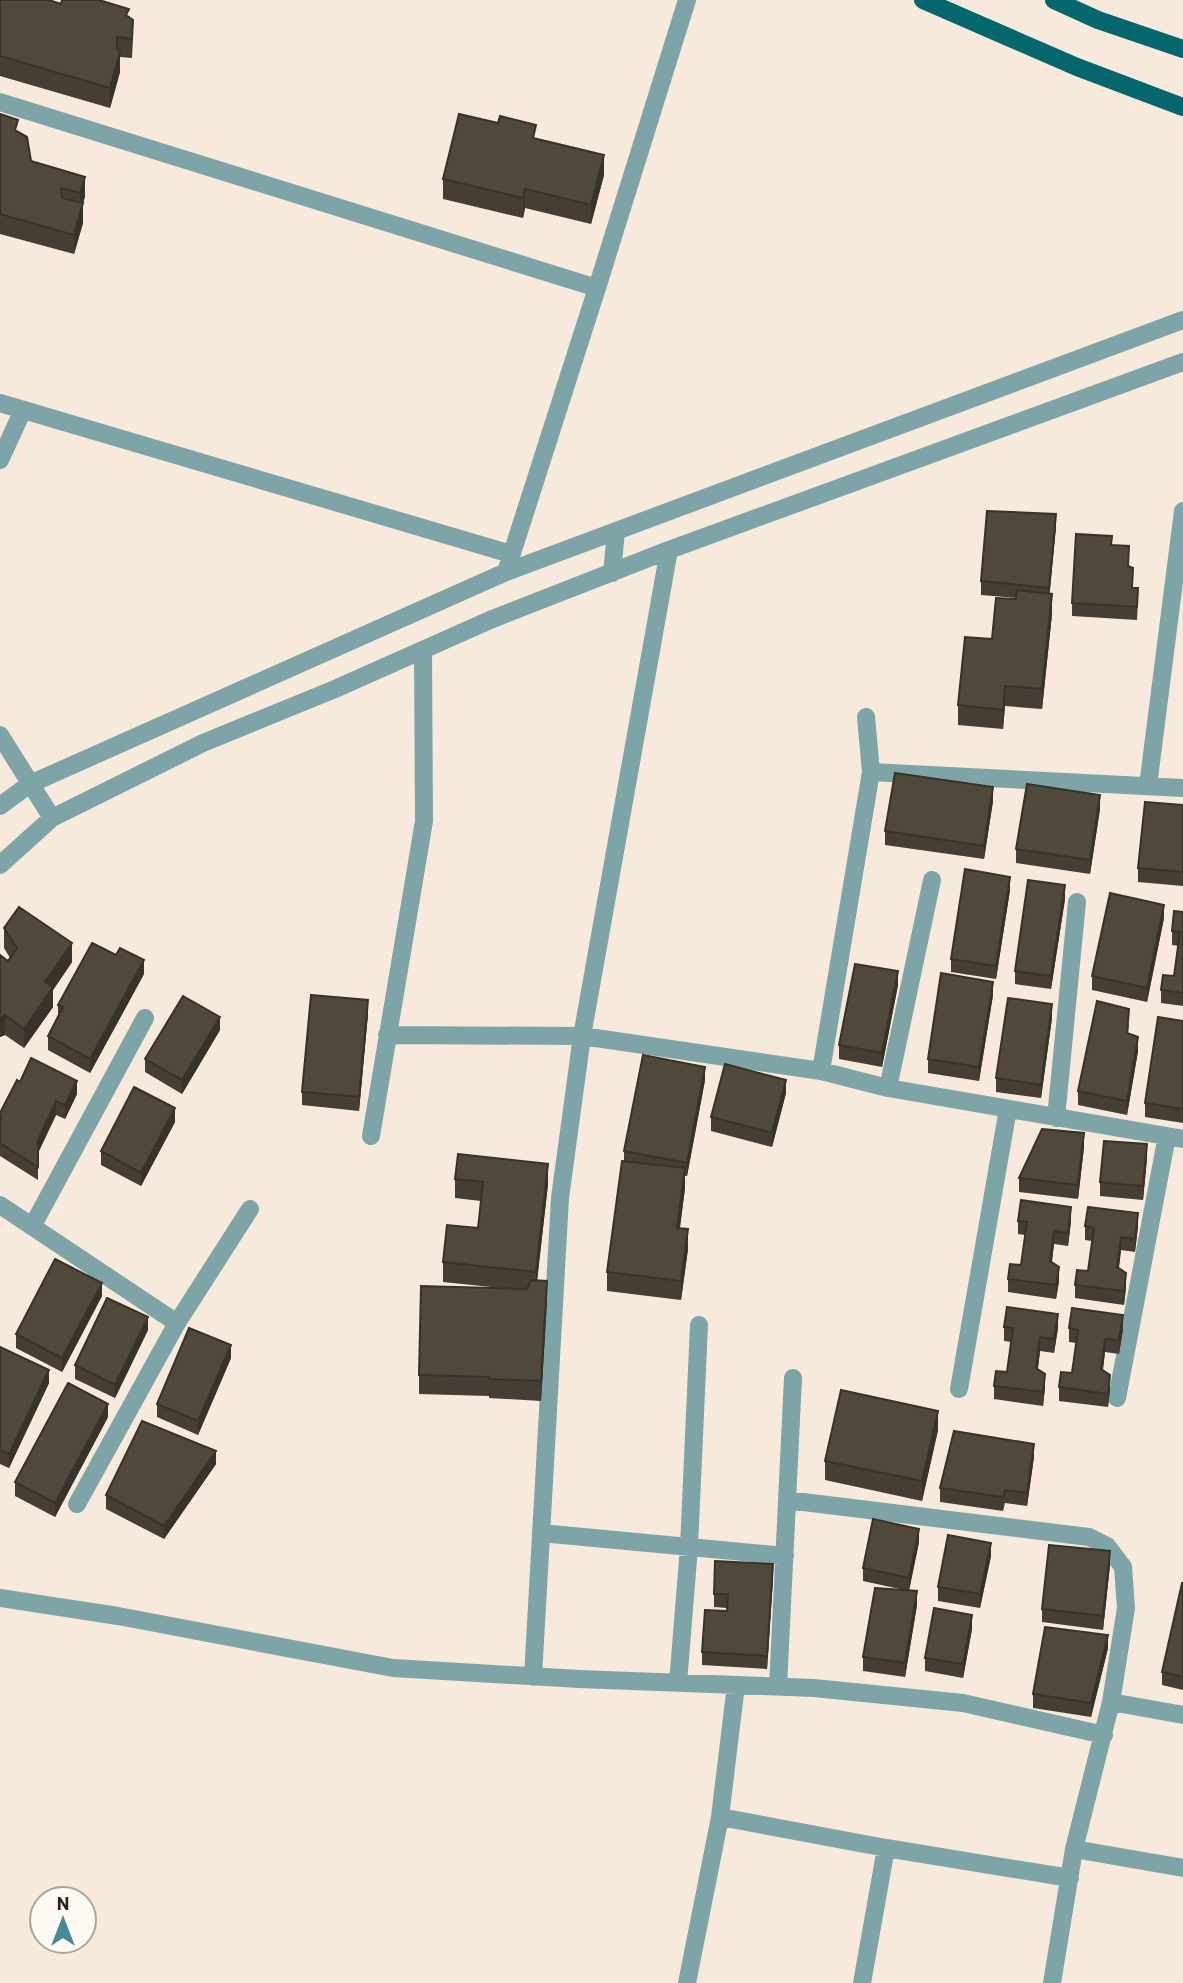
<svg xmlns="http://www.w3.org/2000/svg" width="1183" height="1983" viewBox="0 0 1183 1983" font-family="Barlow,sans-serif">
<rect width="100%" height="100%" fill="#f7eadc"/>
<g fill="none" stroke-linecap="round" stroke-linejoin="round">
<path stroke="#7ea4a8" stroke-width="18" d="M0,102L597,288
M0,403L511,554
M0,460L23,410
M506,572L597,288L687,0
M612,573L616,531
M0,735L52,818
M871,772L1183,788
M1148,786L1183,511
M0,806L30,784L506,572L1183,320
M0,865L52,818L203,743L335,689L490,620L669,550L1183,362
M387,1035L582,1036L821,1071L871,772L866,717
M821,1071L888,1088L1183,1139
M888,1088L932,880
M1056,1118L1077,902
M371,1136L424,821L423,650
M0,1205L177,1323
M33,1225L145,1018
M959,1389L1008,1109
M1117,1398L1167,1136
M787,1500L1089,1537L1107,1546L1123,1567L1126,1608L1111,1702L1074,1849L1052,1983
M77,1504L177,1323L250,1209
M541,1533L785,1556
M0,1598L118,1616L393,1668L579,1679L814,1688L963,1703L1104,1735
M533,1677L560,1198L582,1036L669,550
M678,1683L689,1547L699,1325
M778,1687L793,1378
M1111,1702L1183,1715
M720,1817L886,1848L1070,1878
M1074,1849L1183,1868
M687,1983L720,1817L736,1685
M862,1983L886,1848"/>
<path stroke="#06666e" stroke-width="18" d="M923,0L1077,67L1183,107
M1054,0L1098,20L1183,49"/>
</g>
<path fill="#463e34" d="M0,0L61,4L129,17L133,39L132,58L120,57V72L110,108L0,76Z
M0,114L18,132L31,161L85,196L83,204V223L74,254L0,234Z
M536,139L604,175L591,224L525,208L523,218L443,199V179Z
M1056,527L1049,594L1052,614L1042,709L1005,706L1003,729L958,725V705L992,639L1017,598L981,595V581Z
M1112,545L1129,566L1133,581V588L1138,601L1137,620L1072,616V603Z
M993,801L984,859L885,845V831Z
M1183,805V886L1138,882V868Z
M1100,809L1090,874L1016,863V849Z
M1010,890L996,979L951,972V959Z
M1065,899L1051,989L1015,984V971Z
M1183,912V1006L1161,1003V990L1174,976L1179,946L1172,945V931Z
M1164,918L1147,1002L1092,990V976Z
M4,928L72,962L53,990V1007L24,1048L5,1035L0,1037V955L8,961L10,958L4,948Z
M144,974L90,1073L48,1050V1036L58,1016V1005Z
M898,985L882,1067L839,1059V1045Z
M993,995L979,1081L928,1073V1059Z
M368,1014L359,1111L302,1105V1092Z
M1052,1018L1041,1098L996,1092V1078Z
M1183,1021V1123L1145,1117V1103Z
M1129,1023L1128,1034L1138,1051L1127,1115L1078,1105V1091Z
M220,1030L182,1094L145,1072V1059Z
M705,1080L687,1176H685V1188L680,1228L688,1249L681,1300L607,1291V1272L624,1161V1151Z
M20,1082L77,1094L65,1119L56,1115L38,1153V1180L0,1156V1113Z
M786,1093L772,1147L711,1131V1117Z
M175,1122L141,1186L101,1165V1151Z
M1084,1147L1078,1199L1019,1192V1178Z
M1147,1158L1143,1200L1100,1196V1182Z
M455,1179L548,1184L537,1280L547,1300L541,1401L489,1398V1396L419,1394V1375L510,1289L443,1282V1262L478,1228L481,1201L455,1198Z
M1018,1221H1071L1068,1246L1054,1244L1052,1262L1059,1281L1056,1299L1008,1292V1279L1021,1265L1025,1235L1018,1234Z
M1085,1226H1138L1135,1252L1121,1250L1119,1268L1126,1287L1124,1305L1075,1298V1285L1088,1271L1092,1241L1085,1240Z
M102,1296L62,1372L16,1348V1334Z
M1004,1327L1058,1328L1054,1353L1040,1351L1038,1369L1045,1387L1043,1406L994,1399V1386L1007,1372L1011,1342L1004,1341Z
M1069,1328L1123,1329L1119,1354L1105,1352L1103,1370L1110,1389L1108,1407L1059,1401V1387L1072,1373L1076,1343L1069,1342Z
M148,1330L115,1398L75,1379V1365Z
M0,1347L49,1383L9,1468L0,1464Z
M231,1358L198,1435L157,1417V1404Z
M108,1417L55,1517L15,1496V1482Z
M938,1430L922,1501L825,1480V1461Z
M1034,1457L1027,1506L1005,1503L1003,1511L940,1502V1488Z
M216,1464L164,1539L106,1509V1495Z
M919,1542L909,1590L917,1605L905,1677L863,1671V1657L904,1590L863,1581V1568Z
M991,1556L980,1608L938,1601V1587Z
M1110,1565L1103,1630L1042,1622V1609Z
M773,1578L767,1669L702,1665V1652L727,1611V1608L714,1607V1594Z
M1183,1583V1690L1162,1685V1672Z
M972,1629L963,1678L925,1671V1658Z
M1108,1648L1091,1717L1033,1708V1694Z"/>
<path fill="#39322a" d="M120,52V72L110,108V88Z
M604,155V175L591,224V205Z
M85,177V196L83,204V223L74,254V235L80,212V193Z
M525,189V208L523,218V198Z
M1056,514V527L1049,601V588Z
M1052,594V614L1042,709V689Z
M1005,686V706L1003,729V710Z
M993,787V801L984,859V846Z
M1100,795V809L1090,874V860Z
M1010,877V890L996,979V966Z
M1065,885V899L1051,989V976Z
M1164,905V918L1147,1002V988Z
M72,943V962L53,990V1007L24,1048V1029L45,982Z
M144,960V974L90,1073V1059Z
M898,971V985L882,1067V1053Z
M993,982V995L979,1081V1067Z
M368,1000V1014L359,1111V1097Z
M1052,1004V1018L1041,1098V1085Z
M5,1015V1035L0,1037V1018Z
M220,1017V1030L182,1094V1080Z
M1138,1037V1051L1127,1115V1101Z
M705,1067V1080L687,1176V1163Z
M786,1080V1093L772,1147V1133Z
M77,1081V1094L65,1119V1105Z
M56,1101V1115L38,1153V1140Z
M175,1108V1122L141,1186V1173Z
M1084,1133V1147L1078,1199V1185Z
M1147,1144V1158L1143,1200V1186Z
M548,1164V1184L536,1291V1272Z
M685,1168V1188L677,1248V1228Z
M1071,1207V1221L1068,1246V1233Z
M1138,1213V1226L1135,1252V1239Z
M688,1229V1249L681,1300V1281Z
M1054,1231V1244L1050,1275V1261Z
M1121,1237V1250L1117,1280V1267Z
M1059,1267V1281L1056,1299V1285Z
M1126,1273V1287L1124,1305V1291Z
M547,1281V1300L541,1401V1381Z
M102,1283V1296L62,1372V1358Z
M1058,1314V1328L1054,1353V1339Z
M1123,1315V1329L1119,1354V1340Z
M148,1317V1330L115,1398V1385Z
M1040,1337V1351L1036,1382V1368Z
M1105,1339V1352L1101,1383V1369Z
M231,1345V1358L198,1435V1421Z
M49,1370V1383L9,1468V1454Z
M1045,1374V1387L1043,1406V1392Z
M1110,1375V1389L1108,1407V1394Z
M108,1404V1417L55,1517V1503Z
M938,1411V1430L922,1501V1481Z
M1034,1444V1457L1027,1506V1493Z
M216,1451V1464L164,1539V1526Z
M919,1529V1542L909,1591V1578Z
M991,1543V1556L980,1608V1594Z
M1110,1551V1565L1103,1630V1616Z
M773,1564V1578L767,1669V1656Z
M917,1591V1605L905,1677V1663Z
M972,1615V1629L963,1678V1664Z
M1108,1635V1648L1091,1717V1703Z"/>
<path fill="#51483c" stroke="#39322a" stroke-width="2" d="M0,0H49L61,4L62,0H99L129,9L126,15L133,20L132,39L117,37V48L120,52L110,88L0,56Z
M0,114L18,120L15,130L27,137L31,161L85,177L80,193L61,188L62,198L83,203L74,235L0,214Z
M459,114L498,123L500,116L536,125L533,138L604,155L591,205L525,189L523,198L443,179Z
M987,511L1056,514L1049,588L981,581Z
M1076,534L1112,536L1111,545L1129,546L1128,566L1133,568L1132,588H1138L1137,607L1072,603Z
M1017,590L1052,594L1042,689L1005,686L1003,710L958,705L965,637L992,639L996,598L1016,599Z
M895,773L993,787L984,846L885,831Z
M1027,784L1100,795L1090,860L1016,849Z
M1145,802L1183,805V872L1138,868Z
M965,869L1010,877L996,966L951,959Z
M1028,880L1065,885L1051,976L1015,971Z
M1110,893L1164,905L1147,988L1092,976Z
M19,907L72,943L45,982L53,987L24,1029L5,1015L0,1018V955L8,961L17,948L4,928Z
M1174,911L1183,912V993L1161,990L1163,975L1174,976L1180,932L1172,931Z
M92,943L116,955L120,948L144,960L90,1059L48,1036L63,1007L58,1005Z
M855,964L898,971L882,1053L839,1045Z
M941,973L993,982L979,1067L928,1059Z
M311,995L368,1000L359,1097L302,1092Z
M183,996L220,1017L182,1080L145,1059Z
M1008,998L1052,1004L1041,1085L996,1078Z
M1097,1001L1129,1009L1127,1033L1138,1037L1127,1101L1078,1091Z
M1158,1017L1183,1021V1109L1145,1103Z
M643,1055L705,1067L687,1163L624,1151Z
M31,1058L77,1081L65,1105L56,1101L38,1140V1167L0,1143V1123L1,1119L0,1113L17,1080L20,1082Z
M725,1064L786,1080L772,1133L711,1117Z
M134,1087L175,1108L141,1173L101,1151Z
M1042,1129L1084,1133L1078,1185L1019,1178Z
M1104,1141L1147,1144L1143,1186L1100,1182Z
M458,1154L548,1164L536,1272L443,1262L447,1225L478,1228L483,1182L455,1179Z
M622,1161L685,1168L677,1228L688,1229L681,1281L607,1272Z
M1021,1200L1071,1207L1068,1233L1054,1231L1050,1261L1059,1267L1056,1285L1008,1279L1010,1264L1021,1265L1027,1222L1018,1221Z
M1088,1207L1138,1213L1135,1239L1121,1237L1117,1267L1126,1273L1124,1291L1075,1285L1077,1270L1088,1271L1094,1228L1085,1226Z
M55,1259L102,1283L62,1358L16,1334Z
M531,1280L547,1281L541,1381L489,1379V1377L419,1375L421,1286L527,1289Z
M107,1298L148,1317L115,1385L75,1365Z
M1007,1307L1058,1314L1054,1339L1040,1337L1036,1368L1045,1374L1043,1392L994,1386L996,1371L1007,1372L1013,1328L1004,1327Z
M1072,1308L1123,1315L1119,1340L1105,1339L1101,1369L1110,1375L1108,1394L1059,1387L1061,1372L1072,1373L1078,1330L1069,1328Z
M189,1328L231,1345L198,1421L157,1404Z
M0,1347L49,1370L9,1454L0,1450Z
M68,1383L108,1404L55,1503L15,1482Z
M841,1390L938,1411L922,1481L825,1461Z
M142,1421L216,1451L164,1526L106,1495Z
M954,1431L1034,1444L1027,1493L1005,1490L1003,1497L940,1488Z
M873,1519L919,1529L909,1578L863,1568Z
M948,1535L991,1543L980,1594L938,1587Z
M1049,1545L1110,1551L1103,1616L1042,1609Z
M715,1561L773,1564L767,1656L702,1652L705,1610L727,1611L728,1594H714Z
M1182,1583H1183V1677L1162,1672Z
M875,1588L917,1591L905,1663L863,1657Z
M934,1608L972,1615L963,1664L925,1658Z
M1045,1627L1108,1635L1091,1703L1033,1694Z"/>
<g transform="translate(63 1920)"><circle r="33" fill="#fef9f3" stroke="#a9a49e" stroke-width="2"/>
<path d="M0-5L12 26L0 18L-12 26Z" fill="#448b93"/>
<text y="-10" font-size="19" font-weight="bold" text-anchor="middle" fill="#29241f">N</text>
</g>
</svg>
